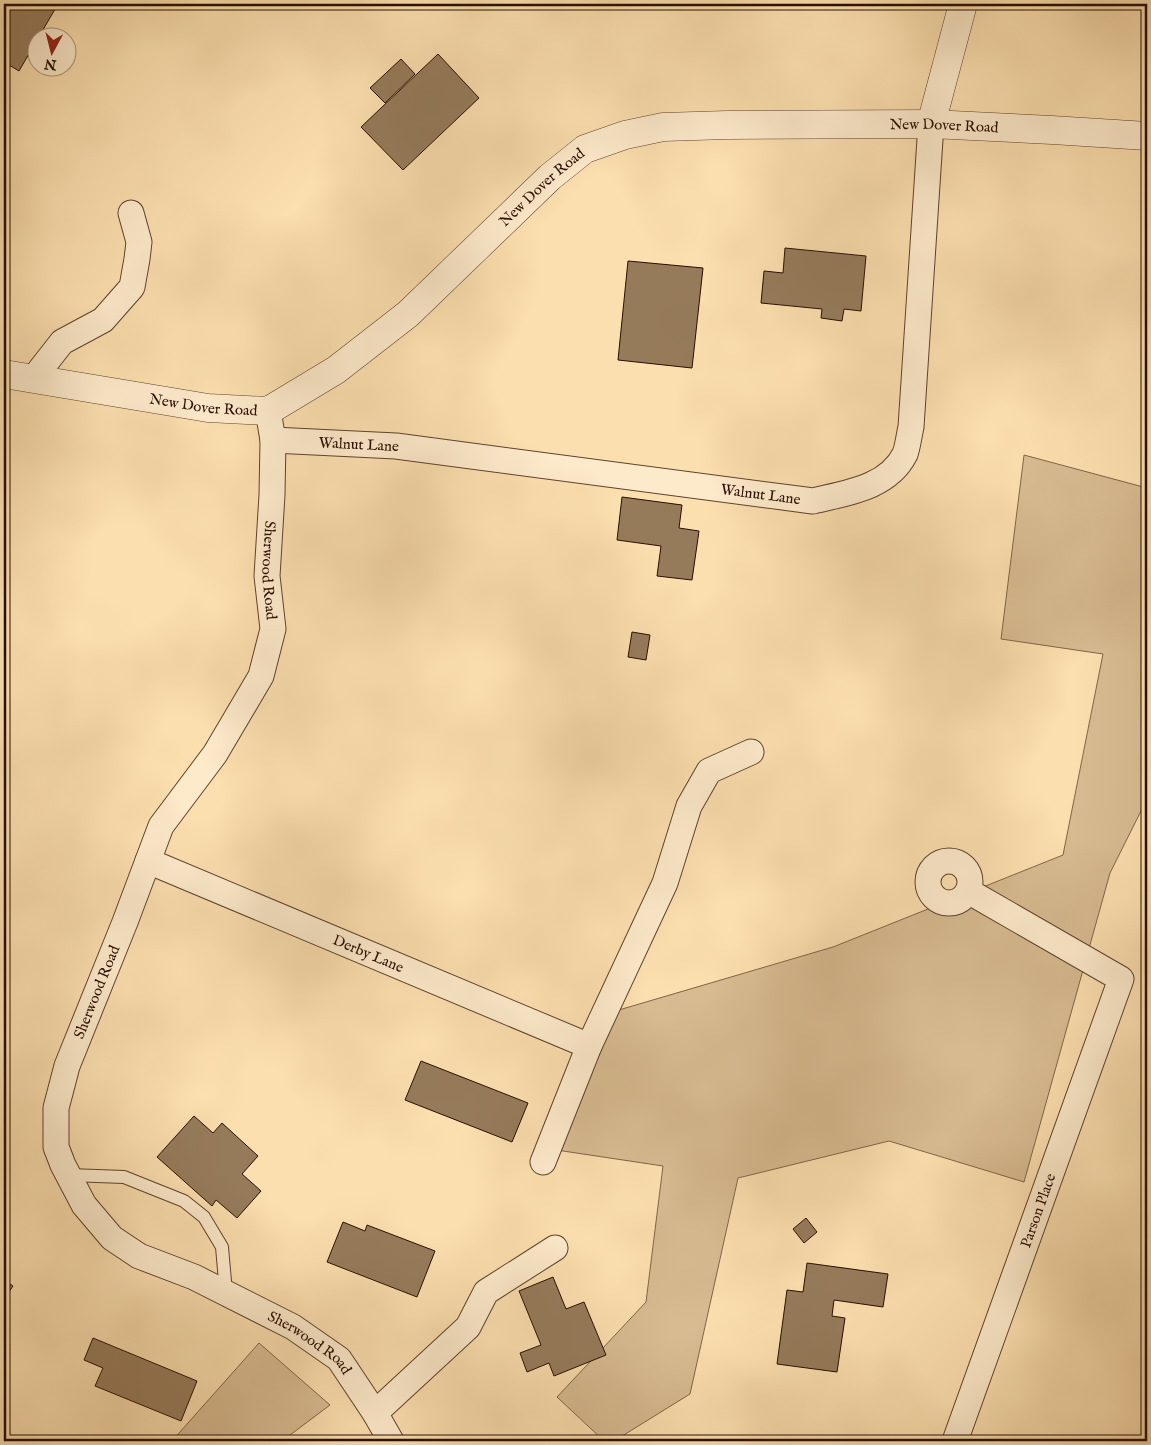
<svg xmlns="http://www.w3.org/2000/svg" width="1151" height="1445" viewBox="0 0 1151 1445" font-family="'IM FELL English',serif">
<rect width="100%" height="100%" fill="#fcdfaf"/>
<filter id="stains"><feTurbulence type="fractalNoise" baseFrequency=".004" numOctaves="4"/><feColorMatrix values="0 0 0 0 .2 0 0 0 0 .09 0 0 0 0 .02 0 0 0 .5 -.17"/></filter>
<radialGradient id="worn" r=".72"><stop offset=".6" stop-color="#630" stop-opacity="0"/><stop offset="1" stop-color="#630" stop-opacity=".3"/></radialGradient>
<path fill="#d8bb91" stroke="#806448" d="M1024,455L1147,488V799L1110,873L1024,1182L889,1141L738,1178L690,1394L614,1441H604L557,1397L646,1302L663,1166L543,1148L595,1017L833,947L1063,855L1103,654L1001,639Z
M259,1343L330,1405L282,1441H172Z"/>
<path fill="#967b5b" stroke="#280e00" d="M4,4H58L19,71L4,62Z
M438,54L479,98L403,170L361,127Z
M401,59L415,74L385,103L370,88Z
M785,248L866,256L861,311L844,309L842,321L821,318L822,309L761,303L764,271L783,273Z
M628,261L703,268L692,368L618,360Z
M622,497L682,505L679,528L699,531L692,580L657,576L661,546L617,540Z
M632,632L650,635L646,660L628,657Z
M421,1061L528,1103L512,1142L405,1100Z
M194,1116L213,1133L222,1123L258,1156L242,1174L261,1191L237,1218L216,1200L212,1206L157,1157Z
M806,1218L817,1232L804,1243L793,1229Z
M343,1222L365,1231L367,1225L435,1251L417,1297L327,1262Z
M807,1263L888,1274L883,1307L834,1300L832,1316L845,1318L837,1372L777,1364L787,1290L803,1292Z
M553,1277L566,1309L584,1302L606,1355L554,1376L549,1363L527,1372L520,1353L541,1345L519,1291Z
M4,1280L13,1286L4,1299Z
M93,1338L197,1381L181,1421L95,1386L103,1368L84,1360Z"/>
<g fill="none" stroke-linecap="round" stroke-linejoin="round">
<defs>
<path id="service" d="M69,1175L124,1177L184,1201L204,1217L222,1247L226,1293"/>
<g id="minor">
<path d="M33,379L62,342L103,320L132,287L137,259L139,242L131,213"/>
<path id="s1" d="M268,411L273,440L272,495L267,576L273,629L261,676L215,754L161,826L125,922L67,1066L56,1108V1147L63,1165L84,1205L112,1238L139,1256L194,1277L293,1327L339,1359L375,1413L391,1441"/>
<path id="s2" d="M273,440L396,446L813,501C846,493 888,488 905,454C908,446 909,435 911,427L931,124"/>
<path id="s3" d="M148,861L589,1046"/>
<circle cx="949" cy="882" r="21"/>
<path d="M543,1162L589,1046L665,883L689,806L709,771L751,752"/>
<path d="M375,1413L468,1327L486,1292L555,1248"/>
<path id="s4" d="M955,1441L1121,979L968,891"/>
</g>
<g id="tertiary">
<path d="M931,124L963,4"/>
<path id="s5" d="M4,374L208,408L268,411L336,370L408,314L550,177L585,149L625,135L663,127L727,125L931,124L1052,130L1147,136"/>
</g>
</defs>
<use href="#service" stroke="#5d422c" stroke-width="14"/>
<use href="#minor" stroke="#5d422c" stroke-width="27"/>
<use href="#tertiary" stroke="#5d422c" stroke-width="29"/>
<use href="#service" stroke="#fdeacb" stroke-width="12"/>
<use href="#minor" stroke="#fdeacb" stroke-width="25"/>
<use href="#tertiary" stroke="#fdeacb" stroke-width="28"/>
</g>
<g text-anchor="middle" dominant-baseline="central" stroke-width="4" stroke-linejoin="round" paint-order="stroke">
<g font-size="15" fill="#280e00" stroke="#fdeacb">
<text stroke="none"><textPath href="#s5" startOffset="1042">New Dover Road</textPath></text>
<text stroke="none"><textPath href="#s5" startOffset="622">New Dover Road</textPath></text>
<text stroke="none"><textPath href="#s5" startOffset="202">New Dover Road</textPath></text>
<text stroke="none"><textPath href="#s2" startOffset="86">Walnut Lane</textPath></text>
<text stroke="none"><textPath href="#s2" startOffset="491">Walnut Lane</textPath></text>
<text stroke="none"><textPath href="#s1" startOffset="160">Sherwood Road</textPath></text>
<text stroke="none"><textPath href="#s3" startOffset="239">Derby Lane</textPath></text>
<text transform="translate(97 992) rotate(-68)">Sherwood Road</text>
<text stroke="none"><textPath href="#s4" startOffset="245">Parson Place</textPath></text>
<text stroke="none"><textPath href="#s1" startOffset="1121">Sherwood Road</textPath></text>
</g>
</g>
<rect width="1151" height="1445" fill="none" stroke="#fcdfaf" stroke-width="20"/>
<rect x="5" y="5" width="1141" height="1435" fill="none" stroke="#280e00" stroke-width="2.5"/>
<rect x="10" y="10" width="1131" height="1425" fill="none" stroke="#280e00"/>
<g transform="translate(52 52) rotate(187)"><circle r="24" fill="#fdeacb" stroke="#a8927a"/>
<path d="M0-4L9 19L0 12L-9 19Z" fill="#8f2418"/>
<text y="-8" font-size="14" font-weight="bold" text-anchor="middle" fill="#280e00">N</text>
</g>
<rect width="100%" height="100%" filter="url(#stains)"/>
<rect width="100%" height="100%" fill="url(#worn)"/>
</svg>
